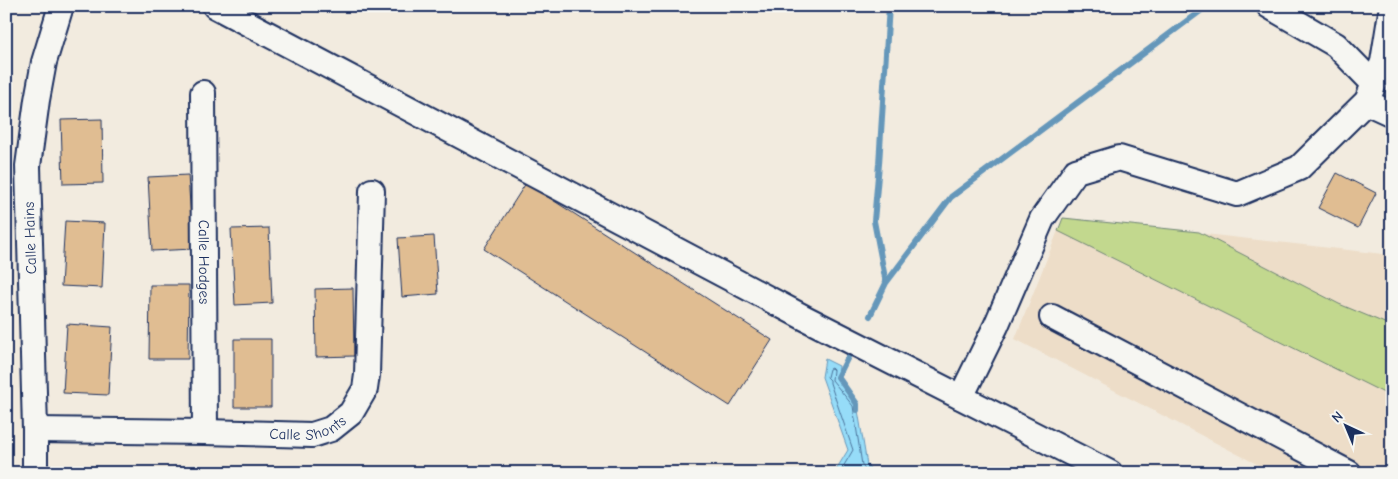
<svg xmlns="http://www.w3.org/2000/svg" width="1398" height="479" viewBox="0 0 1398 479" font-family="'Comic Neue',sans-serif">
<rect width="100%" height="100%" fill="#f2ebdf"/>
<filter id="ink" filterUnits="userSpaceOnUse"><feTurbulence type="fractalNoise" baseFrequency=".02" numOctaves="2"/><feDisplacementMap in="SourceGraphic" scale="10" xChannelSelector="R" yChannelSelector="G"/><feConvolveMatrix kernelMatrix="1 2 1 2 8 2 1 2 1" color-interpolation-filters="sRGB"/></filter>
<g filter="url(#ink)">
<path fill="#edddc8" d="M1063,218L1392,255V473H1274L1015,339Z"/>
<path fill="#c2d88e" stroke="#6e8476" d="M1063,218L1199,232L1339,304L1392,326V397L1058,231Z"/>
<path fill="#96dcf8" stroke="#6597ba" d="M825,359L839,366L838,378L857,404L867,465L874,473H839L837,468L848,450L822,377Z"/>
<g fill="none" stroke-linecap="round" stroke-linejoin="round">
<path stroke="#4c749c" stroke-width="1" d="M843,473V467L853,450L830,383V380L827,377L829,369L831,368L833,370L832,380L853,406L862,465L867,473"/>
<path stroke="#6597ba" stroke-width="6" d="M886,283L874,221L879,164L889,6
M870,316L886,283L951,197L1207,6
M850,353L838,377L857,404V410"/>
</g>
<path fill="#e0bd92" stroke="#1b2f5e" d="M102,119L103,183L63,184L61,120Z
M1337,173L1376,193L1358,228L1318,208Z
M188,175L193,249L152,251L148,177Z
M526,183L772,340L730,406L484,249Z
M65,221L105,223L102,288L61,286Z
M269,228L272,303L235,305L231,229Z
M434,236L438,294L402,297L398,238Z
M150,285H189L188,359H149Z
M353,288L354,356L316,357L315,289Z
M67,324L112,327L108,395L63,393Z
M234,339H271V407H234Z"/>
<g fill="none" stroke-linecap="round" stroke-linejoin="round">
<defs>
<g id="minor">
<path d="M215,6L805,318L1110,473"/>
<path d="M1269,6L1336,45L1374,84"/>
<path id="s1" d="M203,93L205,432"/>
<path d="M1369,96L1383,62L1392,6"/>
<path d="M1052,317L1349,473"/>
<path d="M961,397L996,326L1042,219L1076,171L1119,158L1237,194L1299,168L1366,102L1392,114"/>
<path id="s2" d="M35,430L205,432L312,435L331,429L351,413L365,389L367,375L372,191"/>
<path d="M35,473V430L28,166L37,100L44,62L61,6"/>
</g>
</defs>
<use href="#minor" stroke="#1b2f5e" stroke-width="28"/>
<use href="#minor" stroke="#f6f6f2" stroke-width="24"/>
</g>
</g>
<g text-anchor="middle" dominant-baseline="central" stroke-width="4" stroke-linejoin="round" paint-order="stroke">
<g font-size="15" fill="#1b2f5e" stroke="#f6f6f2">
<text transform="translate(30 238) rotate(-92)">Calle Hains</text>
<text stroke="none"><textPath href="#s1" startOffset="169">Calle Hodges</textPath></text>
<text stroke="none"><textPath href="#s2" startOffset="274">Calle Shonts</textPath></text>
</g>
</g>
<rect width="1398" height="479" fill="none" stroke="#f6f6f2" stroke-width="25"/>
<rect x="12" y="12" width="1373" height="454" fill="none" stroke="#1b2f5e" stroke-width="2" filter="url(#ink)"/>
<g transform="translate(1346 426) rotate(316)" stroke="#f6f6f2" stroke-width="4" paint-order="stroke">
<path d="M0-4L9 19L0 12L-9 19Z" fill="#1b2f5e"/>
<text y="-8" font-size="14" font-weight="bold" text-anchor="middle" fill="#1b2f5e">N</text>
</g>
</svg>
